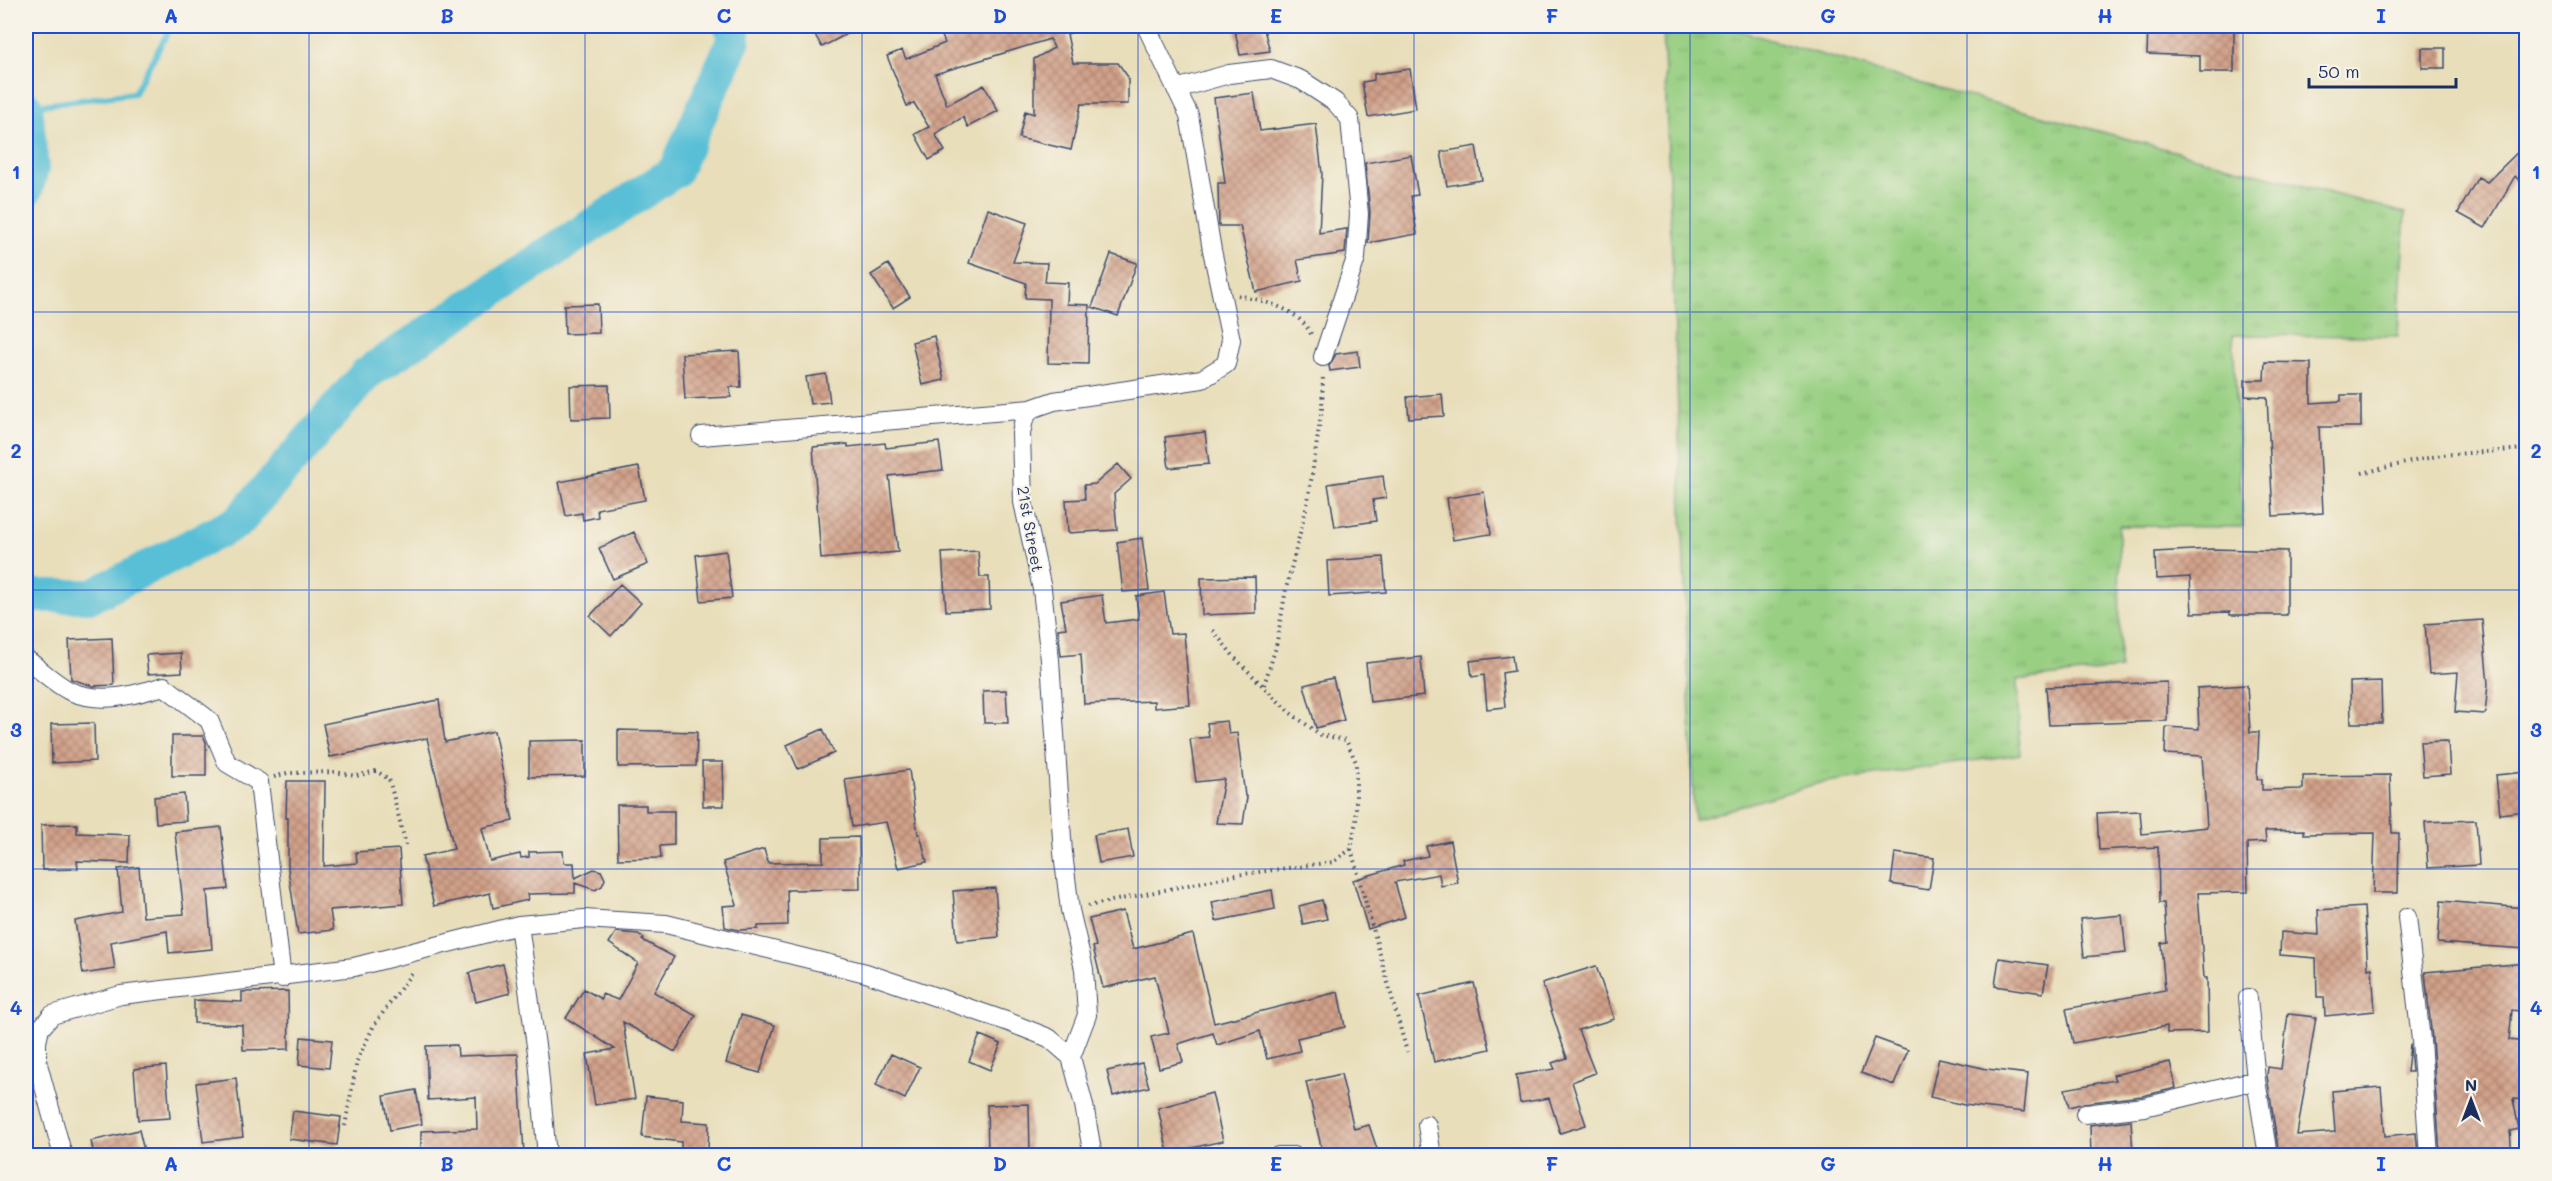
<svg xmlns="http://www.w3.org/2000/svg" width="2552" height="1181" viewBox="0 0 2552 1181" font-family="Mali,sans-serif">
<defs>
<pattern id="grass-tufts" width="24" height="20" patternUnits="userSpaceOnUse" patternTransform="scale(1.5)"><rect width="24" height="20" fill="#98cf82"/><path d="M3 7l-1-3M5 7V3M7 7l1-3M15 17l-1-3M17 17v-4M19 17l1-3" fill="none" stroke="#82b273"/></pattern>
<pattern id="building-cross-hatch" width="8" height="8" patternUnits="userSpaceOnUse" patternTransform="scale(1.5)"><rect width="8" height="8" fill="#d2a189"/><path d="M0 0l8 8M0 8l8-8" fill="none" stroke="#aa8473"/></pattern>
</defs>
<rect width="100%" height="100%" fill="#f7f3e8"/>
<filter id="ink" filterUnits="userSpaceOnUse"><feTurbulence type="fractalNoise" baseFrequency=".0167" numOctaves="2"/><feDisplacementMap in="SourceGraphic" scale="12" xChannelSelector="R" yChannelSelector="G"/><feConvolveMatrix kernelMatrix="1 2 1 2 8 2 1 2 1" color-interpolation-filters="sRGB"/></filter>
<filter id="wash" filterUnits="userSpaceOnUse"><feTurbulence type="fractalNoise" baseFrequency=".008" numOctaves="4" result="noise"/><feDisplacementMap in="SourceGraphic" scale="24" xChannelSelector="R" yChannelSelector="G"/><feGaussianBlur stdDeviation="1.35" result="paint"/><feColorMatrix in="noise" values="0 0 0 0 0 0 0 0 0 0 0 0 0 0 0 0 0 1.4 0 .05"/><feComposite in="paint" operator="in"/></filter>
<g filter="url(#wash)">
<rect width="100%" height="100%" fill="#e8deba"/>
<path fill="url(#grass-tufts)" stroke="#5a7f70" stroke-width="1.5" d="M1663,26H1723L1923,84L2405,213L2398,336L2233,335L2243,527L2119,526L2120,669L2017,680L2020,754L1819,783L1694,820Z"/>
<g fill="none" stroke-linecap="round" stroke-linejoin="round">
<path stroke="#59bfd6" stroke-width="6" d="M26,107L134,93L167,34L168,26"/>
<path stroke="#59bfd6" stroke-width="34" d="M26,107L32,169L26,190
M26,596H91L238,522L367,373L675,171L734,39L731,26"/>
</g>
<g id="blocks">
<path fill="url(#building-cross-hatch)" d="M810,26H862L822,47Z
M953,26H1083V29L1067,34L1073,63H1118L1128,77V104H1081L1071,150L1019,138L1025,111L1034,114V59L1054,48L1050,39L935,74L947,105L984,85L998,111L968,127L963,117L935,134L945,151L929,160L915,134L929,127L914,103L907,106L887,56L902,50L906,59L945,43L942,36L955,32Z
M1234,26H1263L1270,51L1240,55Z
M2148,26H2234V72H2200V56L2147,54Z
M2422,48H2445V68H2422Z
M1410,69L1416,109L1368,117L1362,82L1374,80V74Z
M1254,93L1260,131L1316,124L1322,174L1319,233L1347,229L1345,253L1297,260L1302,281L1256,292L1240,226H1219L1218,183H1225L1214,98Z
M2526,144V188L2515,176L2485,228L2458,213L2478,177L2487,182Z
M1476,146L1482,180L1447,186L1441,152Z
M1411,155L1418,195L1411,196L1417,234L1368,243L1370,213L1365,163Z
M988,209L1027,223L1013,262L1047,263L1045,282L1068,283L1067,304L1089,305L1088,364L1048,363L1049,299L1025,298L1026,283L969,263Z
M1111,254L1137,263L1118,316L1092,307Z
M888,264L910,297L893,308L871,275Z
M598,304L599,333L565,334L564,305Z
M934,336L944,380L922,385L912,342Z
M739,351L741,387H730L731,397L685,399L682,354Z
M1358,351L1360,367L1330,371L1329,366L1336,354Z
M2265,362L2311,363V403L2341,401V395H2361V427H2319L2323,513L2273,516L2267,397L2245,396V380H2264Z
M826,374L830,402L810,404L806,377Z
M609,385L610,418L571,419L570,386Z
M1442,394L1444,416L1409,418L1407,397Z
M1205,432L1209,464L1169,468L1165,437Z
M939,442L943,470L889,476L898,552L821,559L813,447L848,444V447L885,443L886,448Z
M1118,464L1131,479L1114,494L1117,530L1068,533L1066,500L1085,499L1084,485L1095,484Z
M639,467L645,500L597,509L598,517L583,520L582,513L566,516L559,482Z
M1383,476L1386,498L1373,500L1376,521L1335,527L1328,484Z
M1484,492L1491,534L1453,540L1447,498Z
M634,532L648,564L613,579L599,548Z
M1142,538L1149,590L1123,592L1117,542Z
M2212,549L2287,551V615H2230V612L2192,613L2190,577L2156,579L2155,552Z
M726,551L732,598L701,601L696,555Z
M978,551L980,577H989L990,609L946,611L942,553Z
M1383,557L1386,592L1329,596L1327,561Z
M1255,577L1256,613L1202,615L1201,578Z
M620,584L641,603L611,636L590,616Z
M1164,592L1170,634L1184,633L1190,705L1154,708V701L1084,704L1081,654L1061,656L1058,629L1066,628L1061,601L1102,595L1106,623L1139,619L1136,596Z
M2482,620L2488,684L2485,714L2455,712L2458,672L2429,674L2425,624Z
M112,638L114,685L93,686L71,679L69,640Z
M181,653L182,672L148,674L146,655Z
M1512,656L1514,671L1502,673L1505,707L1487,709L1484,675L1472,677L1470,661Z
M1421,657L1424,696L1370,702L1366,663Z
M1333,678L1344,720L1316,728L1304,685Z
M2381,681L2382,723H2351L2350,682Z
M2167,682V721L2049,725L2046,687Z
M2247,685L2250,732H2259L2257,779H2262V790L2303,789V776L2390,775L2392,833H2399L2398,893H2373L2375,833L2304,834V830L2265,831L2266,842L2247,843L2248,892L2198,893L2204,978H2207L2208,1032L2167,1033V1026L2073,1043L2066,1009L2165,990L2161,943L2167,942L2164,903H2159L2158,847L2099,850L2097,813L2140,811L2142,834L2207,827L2202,756L2165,754L2166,727L2199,729L2197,688Z
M1006,690L1008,723H984L983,691Z
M439,700L445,742L494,731L513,821L482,828L490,861L520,854L521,858L529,857V852L563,851L564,863H574L575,878L594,869L601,871L605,879L602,886L595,890L575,883V893L527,894L528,900L493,908L490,893L434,906L422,856L454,849L427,738L330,757L323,724Z
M1227,721L1229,734L1237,733L1245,796L1247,797L1243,824L1216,823L1224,779L1196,782L1190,739L1209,737L1207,723Z
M94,723L95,761L52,763L51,724Z
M823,729L834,753L798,769L787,745Z
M618,730L697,732L696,766L618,767Z
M172,736H203L206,742V776H172Z
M585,740V776L529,777V741Z
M2448,741L2450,774L2423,776L2420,742Z
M702,762H723L724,806H703Z
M909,770L918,834H920L927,862L898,868L886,822L852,827L845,779Z
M2526,772V811L2500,814L2496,775Z
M287,781H325L324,866L357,863L356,852L399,849L403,904L330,910L333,930L298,934L288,869V818H286Z
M184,794L186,821L156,823L154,797Z
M617,805H646V811H674V845L660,846L661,858L618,859Z
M2476,820L2479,865L2428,868L2425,822Z
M77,824V833L130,835L129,863L77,861L78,869L42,870L41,825Z
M221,827L228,889L207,891L212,949L169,953L167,931L111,942L115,969L83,974L75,921L122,912L118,869L139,867L143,917L184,914L175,832Z
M1128,829L1133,857L1099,863L1094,835Z
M859,837L860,889L787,890L788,925L758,926V929L738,930L725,927L723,906L737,905L723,862L764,849L768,863L823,862V838Z
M1450,841L1458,883L1441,886L1439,874L1395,882L1405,917L1368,929L1353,880L1404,865L1403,861L1428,856L1426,846Z
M1895,853L1934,858L1929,890L1891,884Z
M995,888L999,937L957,941L953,891Z
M1272,890L1275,909L1216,921L1212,902Z
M1322,900L1327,919L1303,924L1299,906Z
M2441,901L2526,908V949L2438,943Z
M2364,907L2368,969L2372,968L2375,1011L2325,1016L2324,997H2317L2316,958L2280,955L2281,932L2319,935L2318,910Z
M1123,911L1133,949L1193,934L1214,1023L1338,992L1345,1027L1297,1038L1300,1051L1267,1059L1260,1031L1217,1045L1213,1033L1178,1044L1183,1062L1159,1068L1151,1037L1169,1033L1155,976L1103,988L1093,947L1096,946L1089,919Z
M2122,915L2126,953L2084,957L2080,919Z
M616,932L638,934L644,938L642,940L674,957L654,992L696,1016L675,1052L623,1022L635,1099L595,1105L587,1054L615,1049L566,1018L584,989L601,999L602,994L618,1000L638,963L609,943Z
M1999,958L2048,965L2043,993L1995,986Z
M2526,963V1012L2512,1010L2509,1040L2526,1042V1100L2513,1099L2519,1129L2510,1131L2512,1155H2440L2432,1039L2425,972Z
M503,964L510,993L476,1002L469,973Z
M1596,966L1614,1019L1578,1030L1595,1073L1572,1082L1586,1125L1560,1133L1549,1098L1520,1103L1516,1075L1555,1069L1552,1063L1567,1058L1542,983Z
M1474,983L1490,1049L1434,1062L1419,996Z
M288,991L289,1049L243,1050L242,1025L194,1023V1000L242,1002V992Z
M2288,1014L2316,1017L2297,1135L2335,1132L2332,1091L2381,1087L2385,1136L2416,1133L2418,1155H2382V1153L2352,1155H2279L2267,1076L2268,1067L2281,1069Z
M741,1015L775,1025L760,1073L726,1063Z
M980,1035L1001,1044L990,1070L969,1061Z
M301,1037L332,1040L329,1068L299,1065Z
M1875,1038L1908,1050L1894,1085L1861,1073Z
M2410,1044L2412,1072H2407Z
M457,1045L458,1056L518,1054L524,1154L421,1155V1131L477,1129L476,1097L428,1100L426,1046Z
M891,1054L920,1067L905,1099L876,1085Z
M1939,1058L1987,1069L2028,1074L2024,1112L1964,1105L1930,1097Z
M2170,1062L2176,1088L2142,1096L2084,1103L2069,1107L2065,1089L2115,1080L2113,1075Z
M1142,1063L1149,1087L1113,1096L1107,1071Z
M166,1066L170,1118L138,1120L134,1069Z
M1341,1074L1354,1129L1369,1125L1379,1155H1323L1306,1082Z
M236,1078L243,1137L203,1142L196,1083Z
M416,1090L422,1124L390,1130L384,1096Z
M1212,1093L1223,1141L1168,1153L1158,1108Z
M646,1096L683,1100L682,1121L709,1123L708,1151L681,1149V1142L642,1137Z
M1029,1104L1030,1155H988L987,1105Z
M293,1111L341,1117L337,1145L289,1139Z
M2131,1120L2133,1155H2091L2090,1125Z
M139,1130L145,1155H94L91,1141Z"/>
</g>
</g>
<g filter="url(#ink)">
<use href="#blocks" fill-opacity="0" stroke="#3a496c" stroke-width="1.5"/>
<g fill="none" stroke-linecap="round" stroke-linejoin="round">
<defs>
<path id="street" d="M1176,89L1229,74L1271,69L1301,80L1335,102L1350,119L1359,214L1356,258L1323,357
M701,436L1031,409
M26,659C40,669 56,685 72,692C102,704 134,695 164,686L209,720L227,763L259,782L282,978
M2407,917L2421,1040L2429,1156
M519,925L538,1060L547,1156
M2248,998L2256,1080L2268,1156
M1071,1057L1087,1015L1084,969L1070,910L1063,853L1050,660L1042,589L1023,502L1021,434L1024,419L1031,409L1054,401L1202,379L1226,364L1231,340L1212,250L1189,115L1146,26
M2085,1114L2144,1107L2256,1080
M1427,1125L1432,1156
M63,1156L37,1061V1042L40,1029L52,1015L121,995L354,967L519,925L584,919L666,924L866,973L1006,1021L1049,1038L1071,1057L1084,1105L1093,1156
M1278,1156H1294"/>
</defs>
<use href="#street" stroke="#3a496c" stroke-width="20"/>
<path stroke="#3a496c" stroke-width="4" stroke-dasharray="1.5 4.5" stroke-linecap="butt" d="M1238,295C1265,302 1297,307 1311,334
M2362,473L2441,455L2526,449
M1264,685L1276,647L1286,589L1308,501L1322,408L1323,374
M274,777L287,773L335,772L356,776L376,771L389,779L406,845
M1351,849L1407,1052
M1088,906L1236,875L1333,862L1351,849L1356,820V762L1346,740L1321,735L1289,712L1235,658L1212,629
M345,1126L357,1061L374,1025L414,970"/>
<use href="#street" stroke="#fff" stroke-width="18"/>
</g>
</g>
<path fill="none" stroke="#1d4ed8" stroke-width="1.5" stroke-opacity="0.55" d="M309,26V1156M585,26V1156M862,26V1156M1138,26V1156M1414,26V1156M1690,26V1156M1967,26V1156M2243,26V1156M26,312H2526M26,590H2526M26,869H2526"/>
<g text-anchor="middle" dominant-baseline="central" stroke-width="4.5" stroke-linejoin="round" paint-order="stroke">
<g font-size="16" fill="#1b2f5e" stroke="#f7f3e8">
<text transform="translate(1031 529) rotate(80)">21st Street</text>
</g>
</g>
<rect width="2552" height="1181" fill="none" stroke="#f7f3e8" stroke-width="66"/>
<g transform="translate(2471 1100)" stroke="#f7f3e8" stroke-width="4.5" paint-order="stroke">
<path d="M0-4.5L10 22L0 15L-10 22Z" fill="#1b2f5e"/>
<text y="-9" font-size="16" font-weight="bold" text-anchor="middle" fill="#1b2f5e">N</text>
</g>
<path d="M2309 78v9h147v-9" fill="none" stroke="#1b2f5e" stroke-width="3"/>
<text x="2318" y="78" font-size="18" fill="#1b2f5e" stroke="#f7f3e8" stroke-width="4.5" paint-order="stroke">50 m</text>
<rect x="33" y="33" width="2486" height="1115" fill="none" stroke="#1d4ed8" stroke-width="2"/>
<g font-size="20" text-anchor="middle" font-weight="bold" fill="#1d4ed8">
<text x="171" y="23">A</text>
<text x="447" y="23">B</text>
<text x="724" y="23">C</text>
<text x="1000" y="23">D</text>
<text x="1276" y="23">E</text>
<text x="1552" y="23">F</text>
<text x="1828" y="23">G</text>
<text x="2105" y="23">H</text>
<text x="2381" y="23">I</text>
<text x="16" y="179">1</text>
<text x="2536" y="179">1</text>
<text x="16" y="458">2</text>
<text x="2536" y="458">2</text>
<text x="16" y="737">3</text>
<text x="2536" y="737">3</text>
<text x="16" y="1015">4</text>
<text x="2536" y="1015">4</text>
<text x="171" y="1171">A</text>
<text x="447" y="1171">B</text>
<text x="724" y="1171">C</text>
<text x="1000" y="1171">D</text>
<text x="1276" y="1171">E</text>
<text x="1552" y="1171">F</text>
<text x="1828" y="1171">G</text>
<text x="2105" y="1171">H</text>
<text x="2381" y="1171">I</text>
</g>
</svg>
